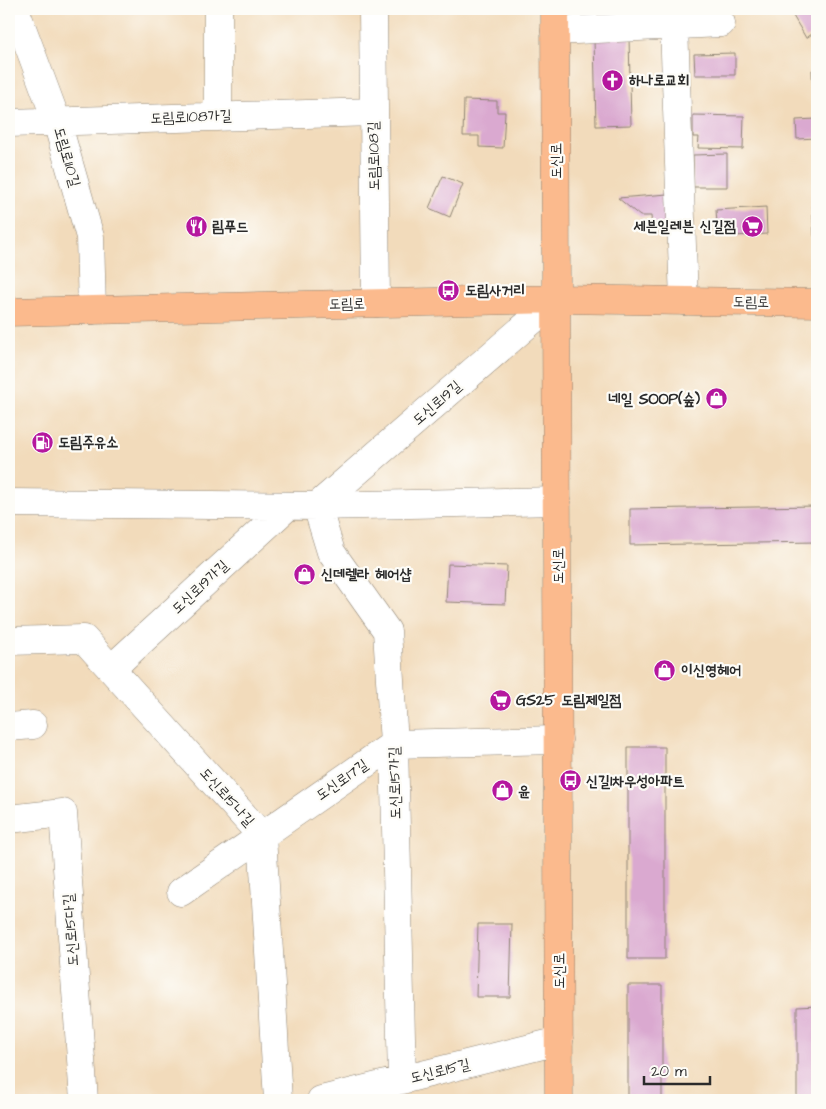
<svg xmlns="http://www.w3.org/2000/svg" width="826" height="1109" viewBox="0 0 826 1109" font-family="'Architects Daughter','Poor Story',sans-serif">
<rect width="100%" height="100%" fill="#fdfcf7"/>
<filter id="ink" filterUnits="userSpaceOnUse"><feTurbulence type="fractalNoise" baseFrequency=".02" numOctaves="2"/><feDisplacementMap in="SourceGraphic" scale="10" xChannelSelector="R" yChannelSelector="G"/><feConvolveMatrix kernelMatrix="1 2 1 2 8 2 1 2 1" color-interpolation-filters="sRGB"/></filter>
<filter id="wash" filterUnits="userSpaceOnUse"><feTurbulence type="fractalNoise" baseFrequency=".0096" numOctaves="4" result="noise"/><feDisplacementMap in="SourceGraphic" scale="20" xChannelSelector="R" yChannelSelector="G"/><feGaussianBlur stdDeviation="1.12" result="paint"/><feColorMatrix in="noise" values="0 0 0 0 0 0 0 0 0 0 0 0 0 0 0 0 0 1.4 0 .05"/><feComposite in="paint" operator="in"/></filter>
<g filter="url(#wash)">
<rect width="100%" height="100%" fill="#f2dbbb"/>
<g id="blocks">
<path fill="#daa9d0" d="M789,9H816L817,11V31L806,38Z
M629,37L631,125L596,126L594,38Z
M735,53V75H695L694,54Z
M812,70H817V99H813Z
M464,100L497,101V112H505L503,148L479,147V136H463Z
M693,115L744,116L743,149L698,148L699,137H693Z
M816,119L817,138L797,139L796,120Z
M727,154V187H693V155Z
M443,176L463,184L450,217L429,208Z
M680,193V233L660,234L655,232L652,227L651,216H640L618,198Z
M812,201H817V236H814Z
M766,207L767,234L718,237L716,210Z
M817,506V542L630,545V509Z
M448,564L507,566L505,604L446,602Z
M628,747H665V959H628Z
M478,924H512L510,997H476Z
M628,985H662V1100H628Z
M817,1006V1100H797V1007Z"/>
</g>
</g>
<g filter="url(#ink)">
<use href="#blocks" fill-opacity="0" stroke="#8e8373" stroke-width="1"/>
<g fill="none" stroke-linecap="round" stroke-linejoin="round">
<defs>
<path id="minor" d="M15,9L57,122L90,237L92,310
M218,9V117
M373,9L376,303
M674,26L684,301
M555,31L721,23
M9,123L374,112
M9,503L317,506L557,501
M9,641L84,639L262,836L278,1100
M111,669L288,506
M9,727L33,725
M9,819L63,813L84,1100
M181,892L394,744L558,740
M402,1080L394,744L387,631L331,552L317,506L557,299
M321,1100L559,1041"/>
<path id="major" d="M555,9L559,1100
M9,312L557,299L817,303"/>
</defs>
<use href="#minor" stroke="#8e8373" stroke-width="29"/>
<use href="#major" stroke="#8e8373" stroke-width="29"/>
<use href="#minor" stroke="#fff" stroke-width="28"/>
<use href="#major" stroke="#fbba8d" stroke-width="28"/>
</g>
</g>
<defs>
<symbol id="church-disc" viewBox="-11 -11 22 22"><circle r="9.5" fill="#b5179e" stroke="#fdfcf7"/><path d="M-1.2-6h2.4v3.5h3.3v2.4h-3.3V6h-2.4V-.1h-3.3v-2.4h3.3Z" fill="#fff"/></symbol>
<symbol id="restaurant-disc" viewBox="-11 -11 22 22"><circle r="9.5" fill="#b5179e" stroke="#fdfcf7"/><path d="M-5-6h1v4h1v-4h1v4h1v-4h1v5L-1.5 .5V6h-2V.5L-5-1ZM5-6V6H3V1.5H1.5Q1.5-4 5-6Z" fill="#fff"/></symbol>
<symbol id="supermarket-disc" viewBox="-11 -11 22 22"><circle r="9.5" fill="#b5179e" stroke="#fdfcf7"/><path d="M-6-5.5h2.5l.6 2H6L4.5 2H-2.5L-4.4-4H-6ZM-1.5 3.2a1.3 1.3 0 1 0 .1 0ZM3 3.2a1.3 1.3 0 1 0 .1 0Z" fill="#fff"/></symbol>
<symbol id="bus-disc" viewBox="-11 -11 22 22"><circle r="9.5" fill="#b5179e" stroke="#fdfcf7"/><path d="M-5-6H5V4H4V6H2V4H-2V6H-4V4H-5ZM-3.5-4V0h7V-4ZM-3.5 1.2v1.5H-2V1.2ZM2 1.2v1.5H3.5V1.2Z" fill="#fff"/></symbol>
<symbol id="shop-disc" viewBox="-11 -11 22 22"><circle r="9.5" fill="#b5179e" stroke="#fdfcf7"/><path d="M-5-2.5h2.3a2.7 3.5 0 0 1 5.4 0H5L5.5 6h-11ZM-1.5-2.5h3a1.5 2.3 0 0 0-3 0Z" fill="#fff"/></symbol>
<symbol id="fuel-disc" viewBox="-11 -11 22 22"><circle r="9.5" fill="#b5179e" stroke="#fdfcf7"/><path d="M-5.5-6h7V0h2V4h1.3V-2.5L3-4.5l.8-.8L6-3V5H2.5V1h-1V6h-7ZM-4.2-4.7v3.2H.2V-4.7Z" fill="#fff"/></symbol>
</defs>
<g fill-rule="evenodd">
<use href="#church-disc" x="600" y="68" width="25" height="25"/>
<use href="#restaurant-disc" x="184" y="214" width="25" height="25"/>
<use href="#supermarket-disc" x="740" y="214" width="25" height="25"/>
<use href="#bus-disc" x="436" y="278" width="25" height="25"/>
<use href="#shop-disc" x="704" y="386" width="25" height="25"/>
<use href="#fuel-disc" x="30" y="430" width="25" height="25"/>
<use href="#shop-disc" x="292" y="562" width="25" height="25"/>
<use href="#shop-disc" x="652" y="658" width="25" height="25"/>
<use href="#supermarket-disc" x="488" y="688" width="25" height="25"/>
<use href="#bus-disc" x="558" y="768" width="25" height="25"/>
<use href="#shop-disc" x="490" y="778" width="25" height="25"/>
</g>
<g text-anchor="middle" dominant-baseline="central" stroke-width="4.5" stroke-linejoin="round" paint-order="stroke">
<g font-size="15" font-weight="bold" fill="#2b2b2b" stroke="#fdfcf7" text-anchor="start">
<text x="629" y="80">하나로교회</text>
<text x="212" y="226">림푸드</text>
<text x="736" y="226" text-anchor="end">세븐일레븐 신길점</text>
<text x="465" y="290">도림사거리</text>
<text x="700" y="399" text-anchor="end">네일 SOOP(숲)</text>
<text x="58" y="442">도림주유소</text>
<text x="321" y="574">신데렐라 헤어샵</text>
<text x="681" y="670">이신영헤어</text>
<text x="516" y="700">GS25 도림제일점</text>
<text x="586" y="781">신길1차우성아파트</text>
<text x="518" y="791">윤</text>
</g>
<g font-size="15" fill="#2b2b2b" stroke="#fdfcf7">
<text transform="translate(191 117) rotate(-2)">도림로108가길</text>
<text transform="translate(374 156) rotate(-91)">도림로108길</text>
<text transform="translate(67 157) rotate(74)">도림로110길</text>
<text transform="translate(556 161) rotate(-90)">도신로</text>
<text transform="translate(751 302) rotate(1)">도림로</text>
<text transform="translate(347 304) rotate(-1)">도림로</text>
<text transform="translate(437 403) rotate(-41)">도신로19길</text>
<text transform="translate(558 566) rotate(-90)">도신로</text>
<text transform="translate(200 587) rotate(-43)">도신로19가길</text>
<text transform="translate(342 780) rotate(-35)">도신로17길</text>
<text transform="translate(395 783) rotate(-91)">도신로15가길</text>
<text transform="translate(227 797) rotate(48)">도신로15나길</text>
<text transform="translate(71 930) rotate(-94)">도신로15다길</text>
<text transform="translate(559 971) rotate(-90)">도신로</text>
<text transform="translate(440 1071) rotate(-14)">도신로15길</text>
</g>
</g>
<rect width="826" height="1109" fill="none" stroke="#fdfcf7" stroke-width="30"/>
<path d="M644 1076v8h66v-8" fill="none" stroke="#2b2b2b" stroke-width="2.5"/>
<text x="651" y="1076" font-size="15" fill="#2b2b2b" stroke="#fdfcf7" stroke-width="4" paint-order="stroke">20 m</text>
</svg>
